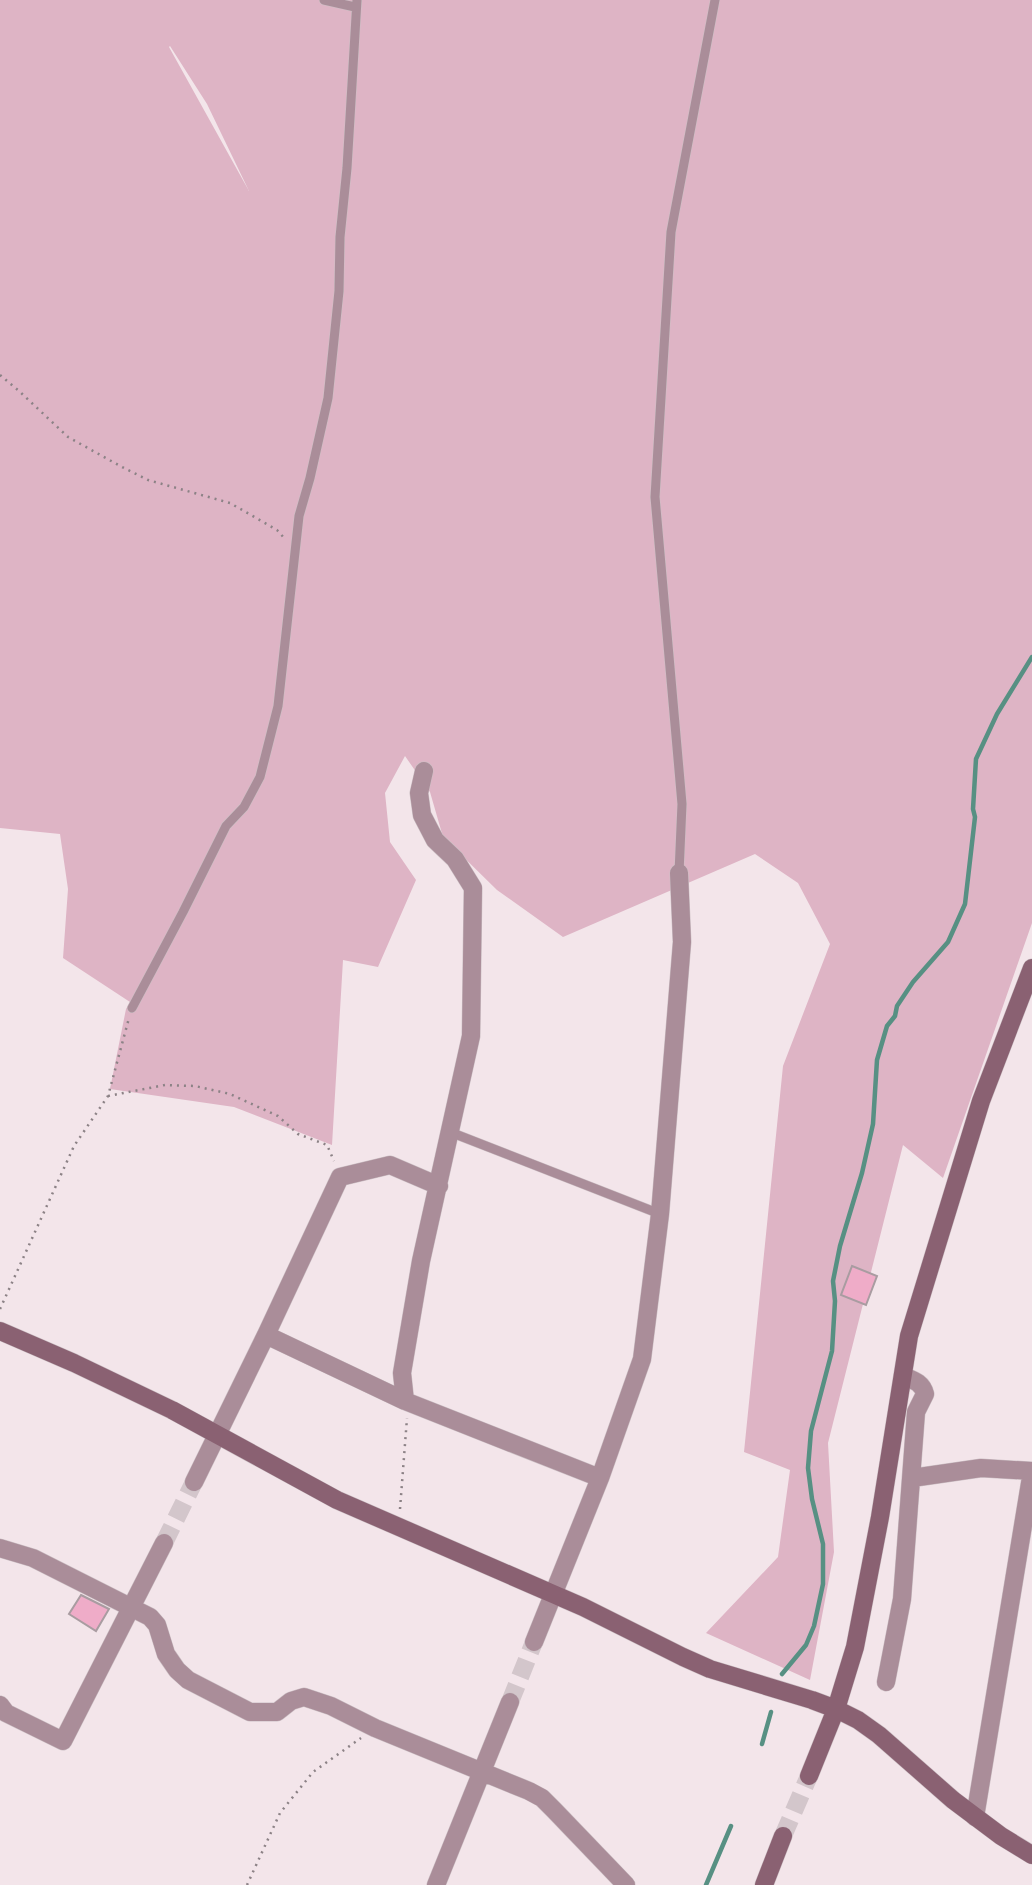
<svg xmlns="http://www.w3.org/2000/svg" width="1032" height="1885" viewBox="0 0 1032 1885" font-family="Signika,sans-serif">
<rect width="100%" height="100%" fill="#f3e5ea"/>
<path fill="#deb4c5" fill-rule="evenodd" d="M0,0H1032V923L943,1178L903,1145L828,1443L834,1552L810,1680L706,1633L778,1557L790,1470L744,1452L783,1066L830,944L798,883L755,854L563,937L497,890L443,837L430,792L405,756L385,793L390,842L416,880L378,967L343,960L332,1145L234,1107L110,1089L126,1009L130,1002L63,958L68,889L60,834L0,828ZM170,46L207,104L249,191L169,47Z"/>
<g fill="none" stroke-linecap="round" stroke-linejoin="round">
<path stroke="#579083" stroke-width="4.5" d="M782,1674L806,1645L814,1626L823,1584V1544L812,1499L808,1468L811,1431L832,1351L835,1301L833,1281L840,1246L862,1173L873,1124L877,1060L887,1026L895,1016L897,1006L913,982L948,942L965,904L975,817L973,809L976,759L997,714L1032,657
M762,1744L771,1712
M706,1885L731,1826"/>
</g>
<path fill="#efacc8" stroke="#a99ca1" stroke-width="2" d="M852,1266L877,1276L866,1305L841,1295Z
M81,1595L109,1609L96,1631L69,1614Z"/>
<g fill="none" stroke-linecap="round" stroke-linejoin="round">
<path stroke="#d3c6cb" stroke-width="18" stroke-dasharray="18 9" stroke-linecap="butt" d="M164,1543L194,1482
M510,1702L534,1642"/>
<path stroke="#d3c6cb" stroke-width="18" stroke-dasharray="18 9" stroke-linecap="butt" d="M783,1836L809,1776"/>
<defs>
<path id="lane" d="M324,0L355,7
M679,873L682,804L655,497L671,232L715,0
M132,1008L183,912L226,826L244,807L260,777L278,706L299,516L310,478L328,398L339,291L340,237L347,168L357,0
M450,1132L660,1214"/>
<path id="street" d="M266,1335L340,1177L390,1165L439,1186
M405,1401L402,1373L421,1261L471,1036L473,888L455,859L435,840L422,815L419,793L424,771
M912,1478L981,1468L1032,1471
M194,1482L266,1335L405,1401L600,1478
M0,1548L33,1558L150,1617L157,1625L166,1654L177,1670L188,1680L250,1712H277L291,1701L304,1697L331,1706L375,1728L529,1791L542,1798L554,1810L626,1885
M534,1642L600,1478L642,1359L660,1214L682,942L679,873
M886,1682L902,1599L916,1412L925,1394C922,1382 913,1380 903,1376
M0,1705L6,1713L63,1741L164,1543
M975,1817L1032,1471
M436,1885L510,1702"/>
<path id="secondary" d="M0,1331L74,1363L172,1410L337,1500L583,1607L683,1657L710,1669L812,1700L836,1709L858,1720L879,1735L953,1800L1001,1836L1032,1855
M809,1776L836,1709L855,1647L880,1517L909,1336L981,1101L1032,968
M764,1885L783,1836"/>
</defs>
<use href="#lane" stroke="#ccc0c5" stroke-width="10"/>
<use href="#street" stroke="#ccc0c5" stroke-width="19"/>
<use href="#secondary" stroke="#ccc0c5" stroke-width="19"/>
<path stroke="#8c8286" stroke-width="2.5" stroke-dasharray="2 5" stroke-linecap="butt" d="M0,375L19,391L68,437L122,467L148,480L230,503L277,530L285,539
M108,1096L165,1085L195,1086L230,1094L278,1116L298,1134L327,1145L334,1161
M0,1309L74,1146L108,1096L129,1018
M400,1509L407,1418
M247,1885L280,1813L313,1772L361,1738"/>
<use href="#lane" stroke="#aa8d99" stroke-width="9"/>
<use href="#street" stroke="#aa8d99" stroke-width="18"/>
<use href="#secondary" stroke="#8a6172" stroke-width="18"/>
</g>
</svg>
